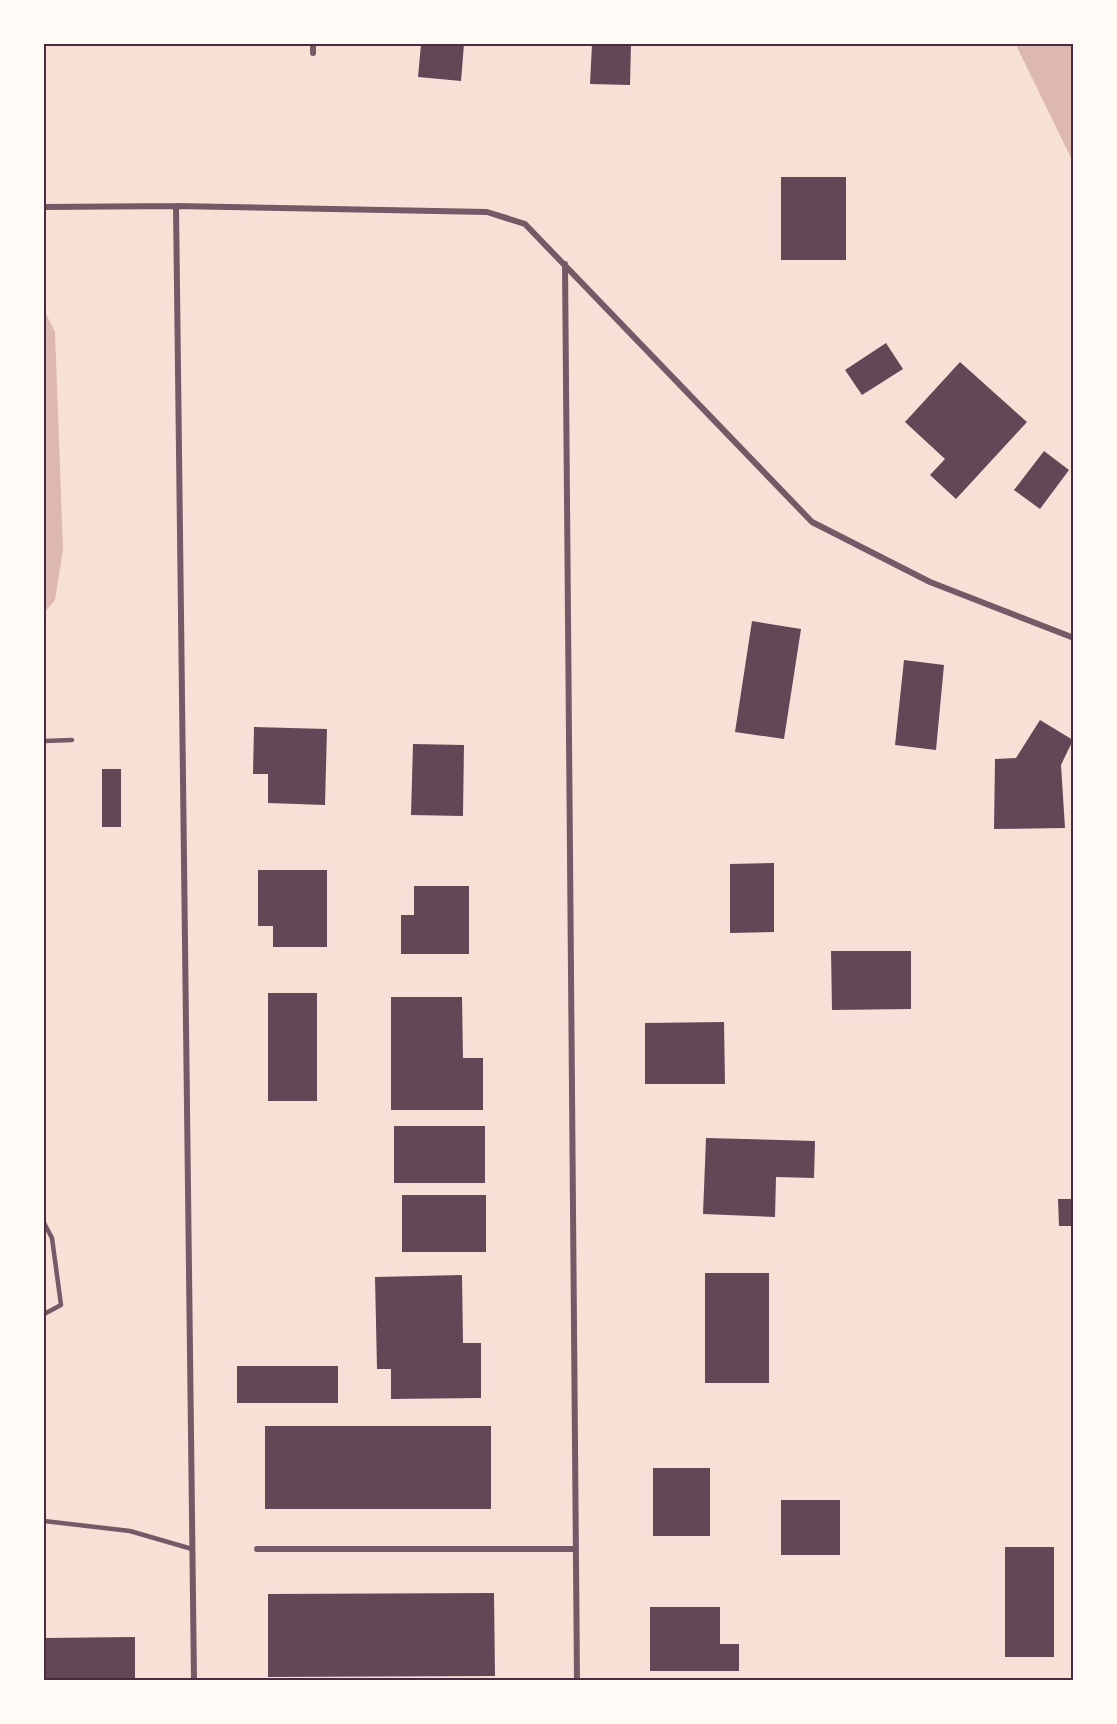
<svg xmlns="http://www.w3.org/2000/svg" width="1117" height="1724" viewBox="0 0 1117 1724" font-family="Barlow,sans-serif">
<rect width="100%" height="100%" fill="#f7e1d7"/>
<path fill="#dcb8b0" d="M1016,44H1073V162L1018,49Z
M44,310L55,332L63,549L55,600L44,613Z"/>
<path fill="#644757" d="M421,44H464L461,81L418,77Z
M592,44H631L630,85L590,84Z
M781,177H846V260H781Z
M886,343L903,369L862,395L845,370Z
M960,362L1027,422L956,499L930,475L945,459L905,422Z
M1044,451L1069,470L1040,509L1014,490Z
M752,621L801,629L784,739L735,732Z
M904,660L944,665L936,750L895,745Z
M1040,720L1073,740L1061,765L1065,828L994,829L995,759L1016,758Z
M254,727L327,729L325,805L268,803V774H253Z
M413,744L464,745L463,816L411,815Z
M102,769H121V827H102Z
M774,863V932L730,933V864Z
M258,870H327V947H273V926H258Z
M414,886H469V954H401V915H414Z
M831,951H911V1009L832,1010Z
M268,993H317V1101H268Z
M391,997H462L463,1058H483V1110H391Z
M724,1022L725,1084H645V1023Z
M394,1126H485V1183H394Z
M706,1138L815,1141L814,1178L776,1177L775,1217L703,1214Z
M402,1195H486V1252H402Z
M1058,1199H1074V1226H1059Z
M705,1273H769V1383H705Z
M462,1275L463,1343H481V1398L391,1399V1369H377L375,1277Z
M237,1366H338V1403H237Z
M265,1426H491V1509H265Z
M653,1468H710V1536H653Z
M781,1500H840V1555H781Z
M1005,1547H1054V1657H1005Z
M494,1593L495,1676L268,1677V1594Z
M650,1607H720V1644H739V1671H650Z
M135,1637V1680H44V1638Z"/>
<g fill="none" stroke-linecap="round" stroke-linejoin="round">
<path stroke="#755966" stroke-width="4.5" d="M44,741L72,740
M44,1223L52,1238L61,1305L44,1314
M44,1521L130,1531L192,1549"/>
<path stroke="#755966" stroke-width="6" d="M313,44V53
M176,206L194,1680
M44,207L176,206L487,212L525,224L812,522L930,582L1074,638
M565,264L577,1680
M257,1549H576"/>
</g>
<rect width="1117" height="1724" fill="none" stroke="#fffaf5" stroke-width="90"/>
<rect x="45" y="45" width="1027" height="1634" fill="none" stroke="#4a2c40" stroke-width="2"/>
</svg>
